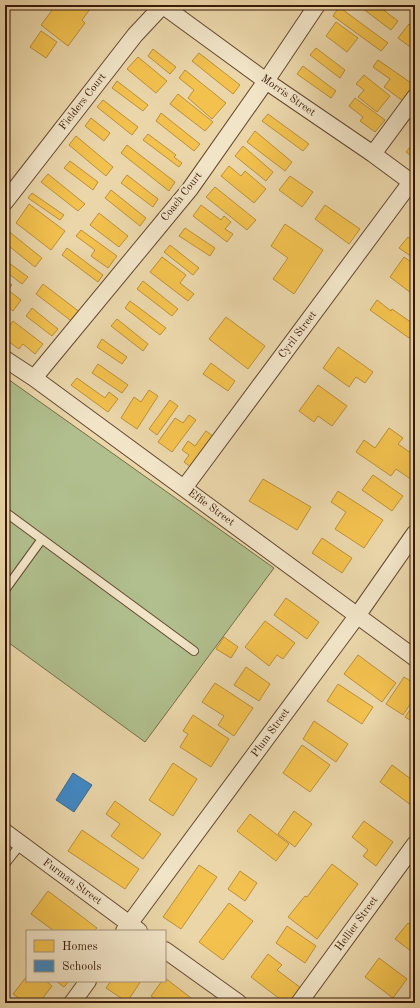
<svg xmlns="http://www.w3.org/2000/svg" width="420" height="1008" viewBox="0 0 420 1008" font-family="'Old Standard TT',serif">
<rect width="100%" height="100%" fill="#ead6a9"/>
<filter id="stains"><feTurbulence type="fractalNoise" baseFrequency=".005" numOctaves="4"/><feColorMatrix values="0 0 0 0 .2 0 0 0 0 .09 0 0 0 0 .02 0 0 0 .5 -.17"/></filter>
<radialGradient id="worn" r=".72"><stop offset=".6" stop-color="#630" stop-opacity="0"/><stop offset="1" stop-color="#630" stop-opacity=".3"/></radialGradient>
<path fill="#b0bf8d" stroke="#756c4a" d="M5,377L274,568L145,742L5,640Z"/>
<path fill="#f2c14e" stroke="#bb8f39" d="M56,5H93L82,20L85,23L68,46L41,25Z
M358,5H377L398,21L391,30Z
M339,7L388,43L381,51L333,16Z
M336,22L358,38L347,52L326,36Z
M409,24L415,29V46L413,49L398,38Z
M41,31L57,42L46,58L30,47Z
M316,48L345,70L340,78L310,55Z
M153,49L176,67L170,74L148,56Z
M199,53L240,85L233,94L192,61Z
M138,57L167,81L156,93L127,69Z
M378,60L414,85L403,101L384,87L390,79L373,67Z
M303,66L336,91L331,98L297,74Z
M185,70L226,103L212,119L188,98L194,90L179,78Z
M364,75L390,96L377,112L358,97L364,90L356,84Z
M117,81L148,105L143,111L112,88Z
M178,94L213,122L205,131L170,104Z
M355,98L385,120L375,132L360,121L363,117L349,106Z
M103,100L138,127L132,135L97,107Z
M161,113L200,144L194,151L156,121Z
M268,114L309,144L303,151L262,121Z
M91,118L110,133L104,141L85,126Z
M255,131L292,162L285,171L247,142Z
M148,134L176,155L174,157L182,163L179,167L143,140Z
M76,136L113,167L106,176L69,145Z
M127,145L175,182L169,191L121,153Z
M243,146L273,172L266,181L235,156Z
M411,146L415,149V159L406,152Z
M70,161L98,182L93,190L64,168Z
M229,166L241,176L245,171L266,189L254,203L221,176Z
M48,174L85,204L78,211L41,182Z
M127,175L158,199L153,207L121,183Z
M290,176L313,192L302,207L279,190Z
M215,187L256,220L247,230L206,197Z
M111,190L146,218L140,226L105,198Z
M32,193L64,215L60,220L28,198Z
M29,204L65,231L51,250L16,223Z
M201,205L221,220L224,216L231,222L225,229L233,234L227,242L193,216Z
M325,205L360,229L349,244L315,219Z
M99,213L128,236L119,247L90,225Z
M285,224L323,250L294,294L273,279L288,258L271,246Z
M185,228L215,248L210,256L179,236Z
M7,230L42,258L35,267L5,243V233Z
M81,230L117,256L108,268L91,256L95,250L76,236Z
M415,233V242L411,239Z
M408,237L415,243V259L399,248Z
M170,245L199,268L193,275L164,252Z
M67,248L103,275L98,282L62,255Z
M162,257L186,275L180,283L194,294L188,301L150,272Z
M404,257L415,265V296L390,277Z
M5,260L28,277L22,284L5,271Z
M5,280L12,285L8,290L21,300L13,311L5,305Z
M143,281L178,309L172,316L137,289Z
M43,284L81,313L74,323L36,294Z
M377,300L391,311L392,309L415,325V330L409,338L370,310Z
M130,301L166,328L160,335L125,308Z
M32,308L58,329L52,336L26,316Z
M226,317L265,346L248,369L209,339Z
M117,319L148,344L143,351L111,326Z
M13,321L43,344L35,354L23,344L19,349L5,339V332Z
M102,339L127,357L122,364L97,347Z
M338,347L373,372L365,383L356,377L349,387L323,368Z
M211,363L235,381L228,391L203,374Z
M98,364L128,385L122,393L92,373Z
M77,378L105,398L109,392L118,399L108,412L71,385Z
M318,385L347,406L332,426L318,416L314,422L299,411Z
M149,390L158,396L137,429L121,418L134,397L141,402Z
M170,400L178,406L157,435L149,429Z
M415,403V412L411,409Z
M189,415L196,420L172,452L158,442L175,418L183,423Z
M389,428L403,438L398,444L415,456V482L396,469L391,476L356,452L364,440L375,448Z
M415,428V438L411,435Z
M206,431L214,437L192,468L184,462L189,455L182,450L188,441L195,446Z
M373,475L403,496L392,511L362,490Z
M263,479L311,507L297,530L249,501Z
M338,491L383,520L364,548L335,529L346,512L331,502Z
M322,538L352,558L342,573L312,553Z
M286,598L319,622L307,639L274,615Z
M265,621L295,643L283,659L277,655L269,666L245,647Z
M224,637L238,647L231,658L216,649Z
M358,655L396,683L382,702L344,674Z
M246,667L270,684L259,701L234,685Z
M404,677L415,684V697L403,715L386,704Z
M215,683L253,708L234,736L218,725L224,716L202,702Z
M338,684L373,707L362,724L327,701Z
M414,704H415V723L405,717Z
M193,715L229,739L211,767L180,747L188,734L183,731Z
M314,721L348,744L336,762L303,739Z
M302,745L330,765L310,792L283,773Z
M173,763L197,779L173,816L149,800Z
M392,765L415,782V808L380,782Z
M115,801L161,834L143,859L111,836L120,824L106,814Z
M294,811L312,824L295,847L278,834Z
M250,814L289,844L276,861L237,831Z
M364,821L393,842L376,866L363,856L368,850L352,837Z
M82,830L139,869L125,889L68,851Z
M332,864L358,884L317,939L288,917L305,896L307,897Z
M199,865L217,877L181,929L163,917Z
M240,871L257,883L245,901L228,889Z
M48,891L97,928L94,931H54L31,914Z
M229,903L253,921L223,960L199,942Z
M408,923L415,928V954L395,939Z
M287,926L316,946L305,963L276,943Z
M268,954L282,965L277,970L301,988L290,1003H285L251,977Z
M379,958L407,979L393,998L365,977Z
M27,976V981H46L52,986L39,1003H26L13,994Z
M165,978L195,1001L194,1003H161L151,996L162,981H165Z
M56,981H69L64,987Z
M111,981H141L127,1002L106,988Z"/>
<path fill="#3f88c5" stroke="#3e678c" d="M73,773L92,785L74,812L56,800Z"/>
<g fill="none" stroke-linecap="round" stroke-linejoin="round">
<defs>
<path id="lane" d="M5,512L194,651
M5,590L42,539
M5,864L21,844"/>
<path id="street" d="M162,5L266,81L373,154L415,185
M373,154L415,97
M5,202L135,35L163,5
M5,359L34,378L415,658
M34,378L190,189L266,81L317,5
M184,488L411,182
M5,832L139,931
M124,931L357,616L415,533
M165,950L239,1003
M72,1003L88,981
M299,1003L415,844"/>
</defs>
<use href="#lane" stroke="#664830" stroke-width="10"/>
<use href="#street" stroke="#664830" stroke-width="18"/>
<use href="#lane" stroke="#f1e4c7" stroke-width="8"/>
<use href="#street" stroke="#f1e4c7" stroke-width="16"/>
</g>
<g text-anchor="middle" dominant-baseline="central" stroke-width="4" stroke-linejoin="round" paint-order="stroke">
<g font-size="11" fill="#3a1907" stroke="#f1e4c7">
<text transform="translate(288 96) rotate(35)">Morris Street</text>
<text transform="translate(83 102) rotate(-52)">Fielders Court</text>
<text transform="translate(182 197) rotate(-52)">Coach Court</text>
<text transform="translate(298 335) rotate(-53)">Cyril Street</text>
<text transform="translate(211 508) rotate(36)">Effie Street</text>
<text transform="translate(271 733) rotate(-54)">Plum Street</text>
<text transform="translate(72 882) rotate(36)">Furman Street</text>
<text transform="translate(357 924) rotate(-54)">Hellier Street</text>
</g>
</g>
<rect width="420" height="1008" fill="none" stroke="#ead6a9" stroke-width="20"/>
<rect x="6" y="6" width="408" height="996" fill="none" stroke="#3a1907" stroke-width="2"/>
<rect x="10" y="10" width="400" height="988" fill="none" stroke="#3a1907"/>
<rect x="26" y="930" width="140" height="52" fill="#f1e4c7" stroke="#a8937a"/>
<rect x="34" y="940" width="20" height="12" fill="#f2c14e" stroke="#a8937a"/>
<text x="62" y="950" font-size="12" fill="#3a1907">Homes</text>
<rect x="34" y="960" width="20" height="12" fill="#3f88c5" stroke="#a8937a"/>
<text x="62" y="970" font-size="12" fill="#3a1907">Schools</text>
<rect width="100%" height="100%" filter="url(#stains)"/>
<rect width="100%" height="100%" fill="url(#worn)"/>
</svg>
